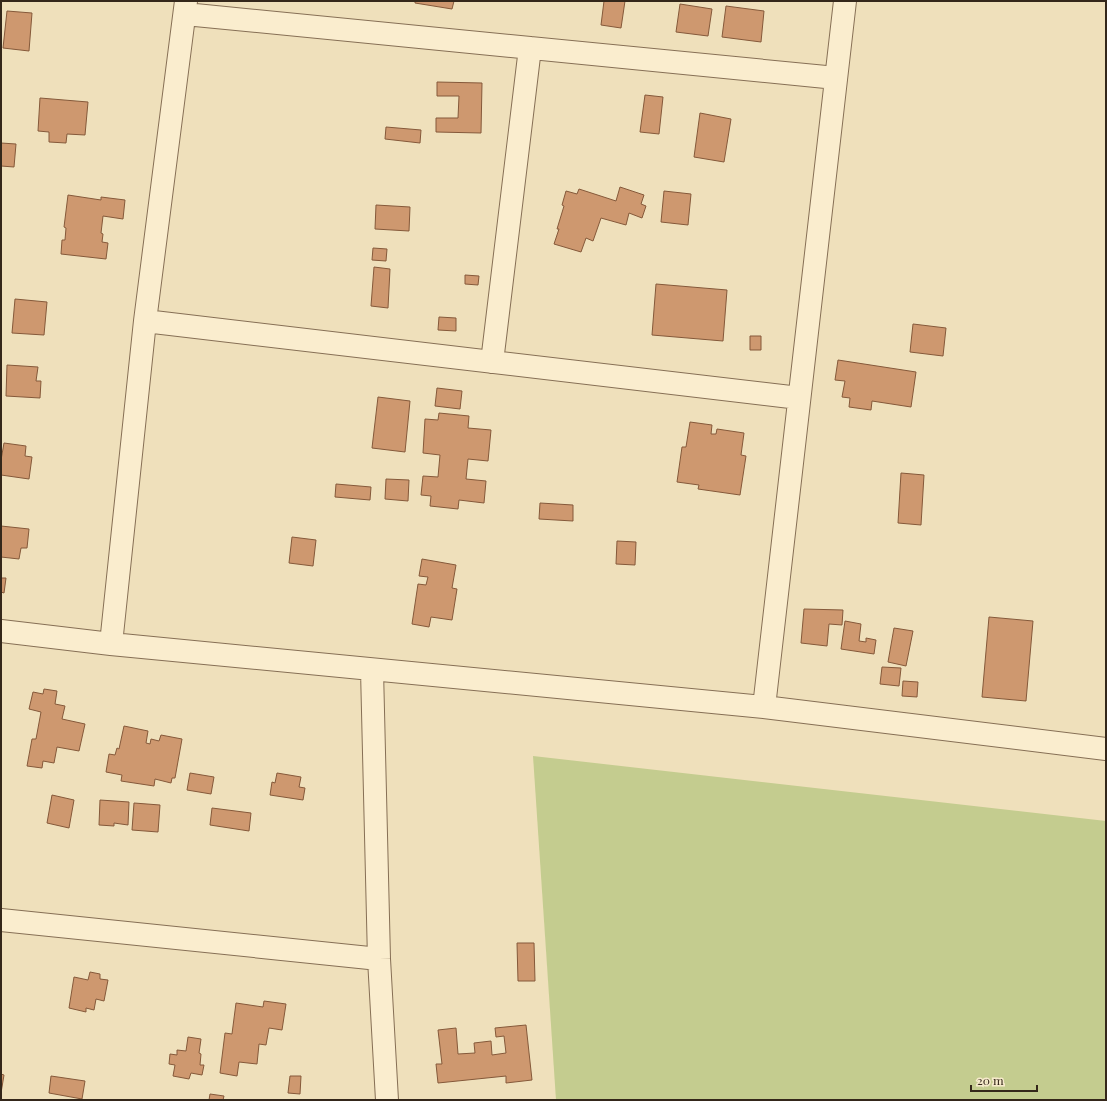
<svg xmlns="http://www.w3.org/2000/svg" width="1107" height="1101" viewBox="0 0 1107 1101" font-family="'Playfair Display',serif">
<rect width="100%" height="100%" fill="#efe0bb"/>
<path fill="#c4cc8f" d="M533,756L1106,821V1100H556Z"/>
<path fill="#ce986f" stroke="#85593a" d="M415,1H454L452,9L415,3Z
M604,1H625L621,28L601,25Z
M680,4L712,9L708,36L676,32Z
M726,6L764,11L761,42L722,37Z
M7,11L32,13L29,51L3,48Z
M437,82L482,83L481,133L436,132V118H458L459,96H437Z
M645,95L663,97L659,134L640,132Z
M40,98L88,102L85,135L67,134L66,143L49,142V132L38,131Z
M700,113L731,119L724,162L694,157Z
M386,127L421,130L420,143L385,139Z
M1,143L16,144L14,167L1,166Z
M620,187L644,195L641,204L646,206L642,218L629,213L626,225L601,218L593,241L586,238L581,252L554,244L559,229H557L564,206L562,205L566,191L577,194L579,189L616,201Z
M664,191L691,194L688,225L661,222Z
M68,195L101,200V197L125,200L123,219L103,216L101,233L103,234L102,242L108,243L106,259L61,254L62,240H65L66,228L64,227Z
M376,205L410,207L409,231L375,229Z
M373,248L387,249L386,261L372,260Z
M374,267L390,269L388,308L371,306Z
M465,275L479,276L478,285L465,284Z
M656,284L727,290L723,341L652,335Z
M15,299L47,302L44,335L12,333Z
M439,317L456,318V331L438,330Z
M913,324L946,328L943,356L910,352Z
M750,336H761V350H750Z
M838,360L916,372L911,407L872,401L871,410L849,407L850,398L842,397L845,381L835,380Z
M7,365L38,367L36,381H41L40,398L6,396Z
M437,388L462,391L460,409L435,406Z
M378,397L410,401L405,452L372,448Z
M439,413L469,416L468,428L491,430L488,461L468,459L466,479L486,481L484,503L459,500L458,509L430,506L431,496L421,495L423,476L438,477L440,455L423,453L425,419L438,420Z
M690,422L712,425L711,434H716L717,429L744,433L741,455L746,456L740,495L698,489L699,485L677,482L682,447H686Z
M4,443L26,446L25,456L32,457L29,479L1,475V460Z
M901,473L924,475L921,525L898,523Z
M386,479L409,480L408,501L385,499Z
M336,484L371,487L370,500L335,497Z
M540,503L573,505V521L539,519Z
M1,526L29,529L27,548H21L19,559L1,557Z
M292,537L316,540L313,566L289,563Z
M617,541L636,542L635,565L616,564Z
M422,559L456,565L452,588L457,589L452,620L431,617L429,627L412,624L418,584L426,585L428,577L419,576Z
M1,578H6L4,593L1,592Z
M804,609L843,610L842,625L829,624L827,646L801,643Z
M989,617L1033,621L1026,701L982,697Z
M845,621L861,624L859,641L866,642V638L876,640L874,654L841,649Z
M894,628L913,631L906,666L888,662Z
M882,667L901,668L899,686L880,684Z
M903,681L918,682L917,697L902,696Z
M44,689L57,691L55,704L65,706L62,719L85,724L79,751L57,747L54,763L43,761L42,768L27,766L32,739H36L41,712L29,709L33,692L43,694Z
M124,726L148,731L146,743L150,744L151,739L159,741L161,735L182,739L175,778H172L171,783L155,779L154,786L121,781L122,775L106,772L109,754L115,755L117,748L119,749Z
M190,773L214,777L211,794L187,790Z
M277,773L301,777L299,787L305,788L303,800L270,795L272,782L275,783Z
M52,795L74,800L69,828L47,823Z
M100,800L129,802L128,825L114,823V826L99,825Z
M134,803L160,805L158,832L132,830Z
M212,808L251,813L249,831L210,825Z
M517,943H534L535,981H518Z
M90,972L100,974V979L108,980L104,1001L96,999L94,1010L86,1008V1012L69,1008L74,977L88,980Z
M264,1001L286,1004L282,1030L269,1028L266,1045L259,1044L257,1064L239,1062L237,1076L220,1073L225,1033L232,1034L236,1003L263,1007Z
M526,1025L532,1080L506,1083V1076L438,1083L436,1064H442L438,1030L456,1028L458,1054L475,1053L474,1043L491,1041L492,1055L506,1053L504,1036L496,1037L495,1028Z
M188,1037L201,1039L199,1053L201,1054L200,1065H204L202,1075L191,1073L189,1079L173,1076L175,1065L169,1064L170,1054L177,1055V1050L186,1051Z
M1,1074L4,1075L1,1093Z
M51,1076L85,1081L82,1099L49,1093Z
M290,1076H301L300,1094L288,1093Z
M210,1094L224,1096L223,1100H209Z"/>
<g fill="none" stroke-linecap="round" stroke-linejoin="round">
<defs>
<path id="minor" d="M185,14L836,78
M145,321L799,398
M492,362L530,48
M1,631L111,644L764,707L1106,749
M111,644L145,321L186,1
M372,670L379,959L387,1100
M764,707L845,1
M1,920L379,959"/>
</defs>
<use href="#minor" stroke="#866f55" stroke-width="24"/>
<use href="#minor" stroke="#faedce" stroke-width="22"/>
</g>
<rect width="1107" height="1101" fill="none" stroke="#34271a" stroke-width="4"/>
<path d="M971 1085v6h66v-6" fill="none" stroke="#34271a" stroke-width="2"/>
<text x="977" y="1085" font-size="12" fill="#34271a" stroke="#f6eacb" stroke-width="3" paint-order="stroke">20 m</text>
</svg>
